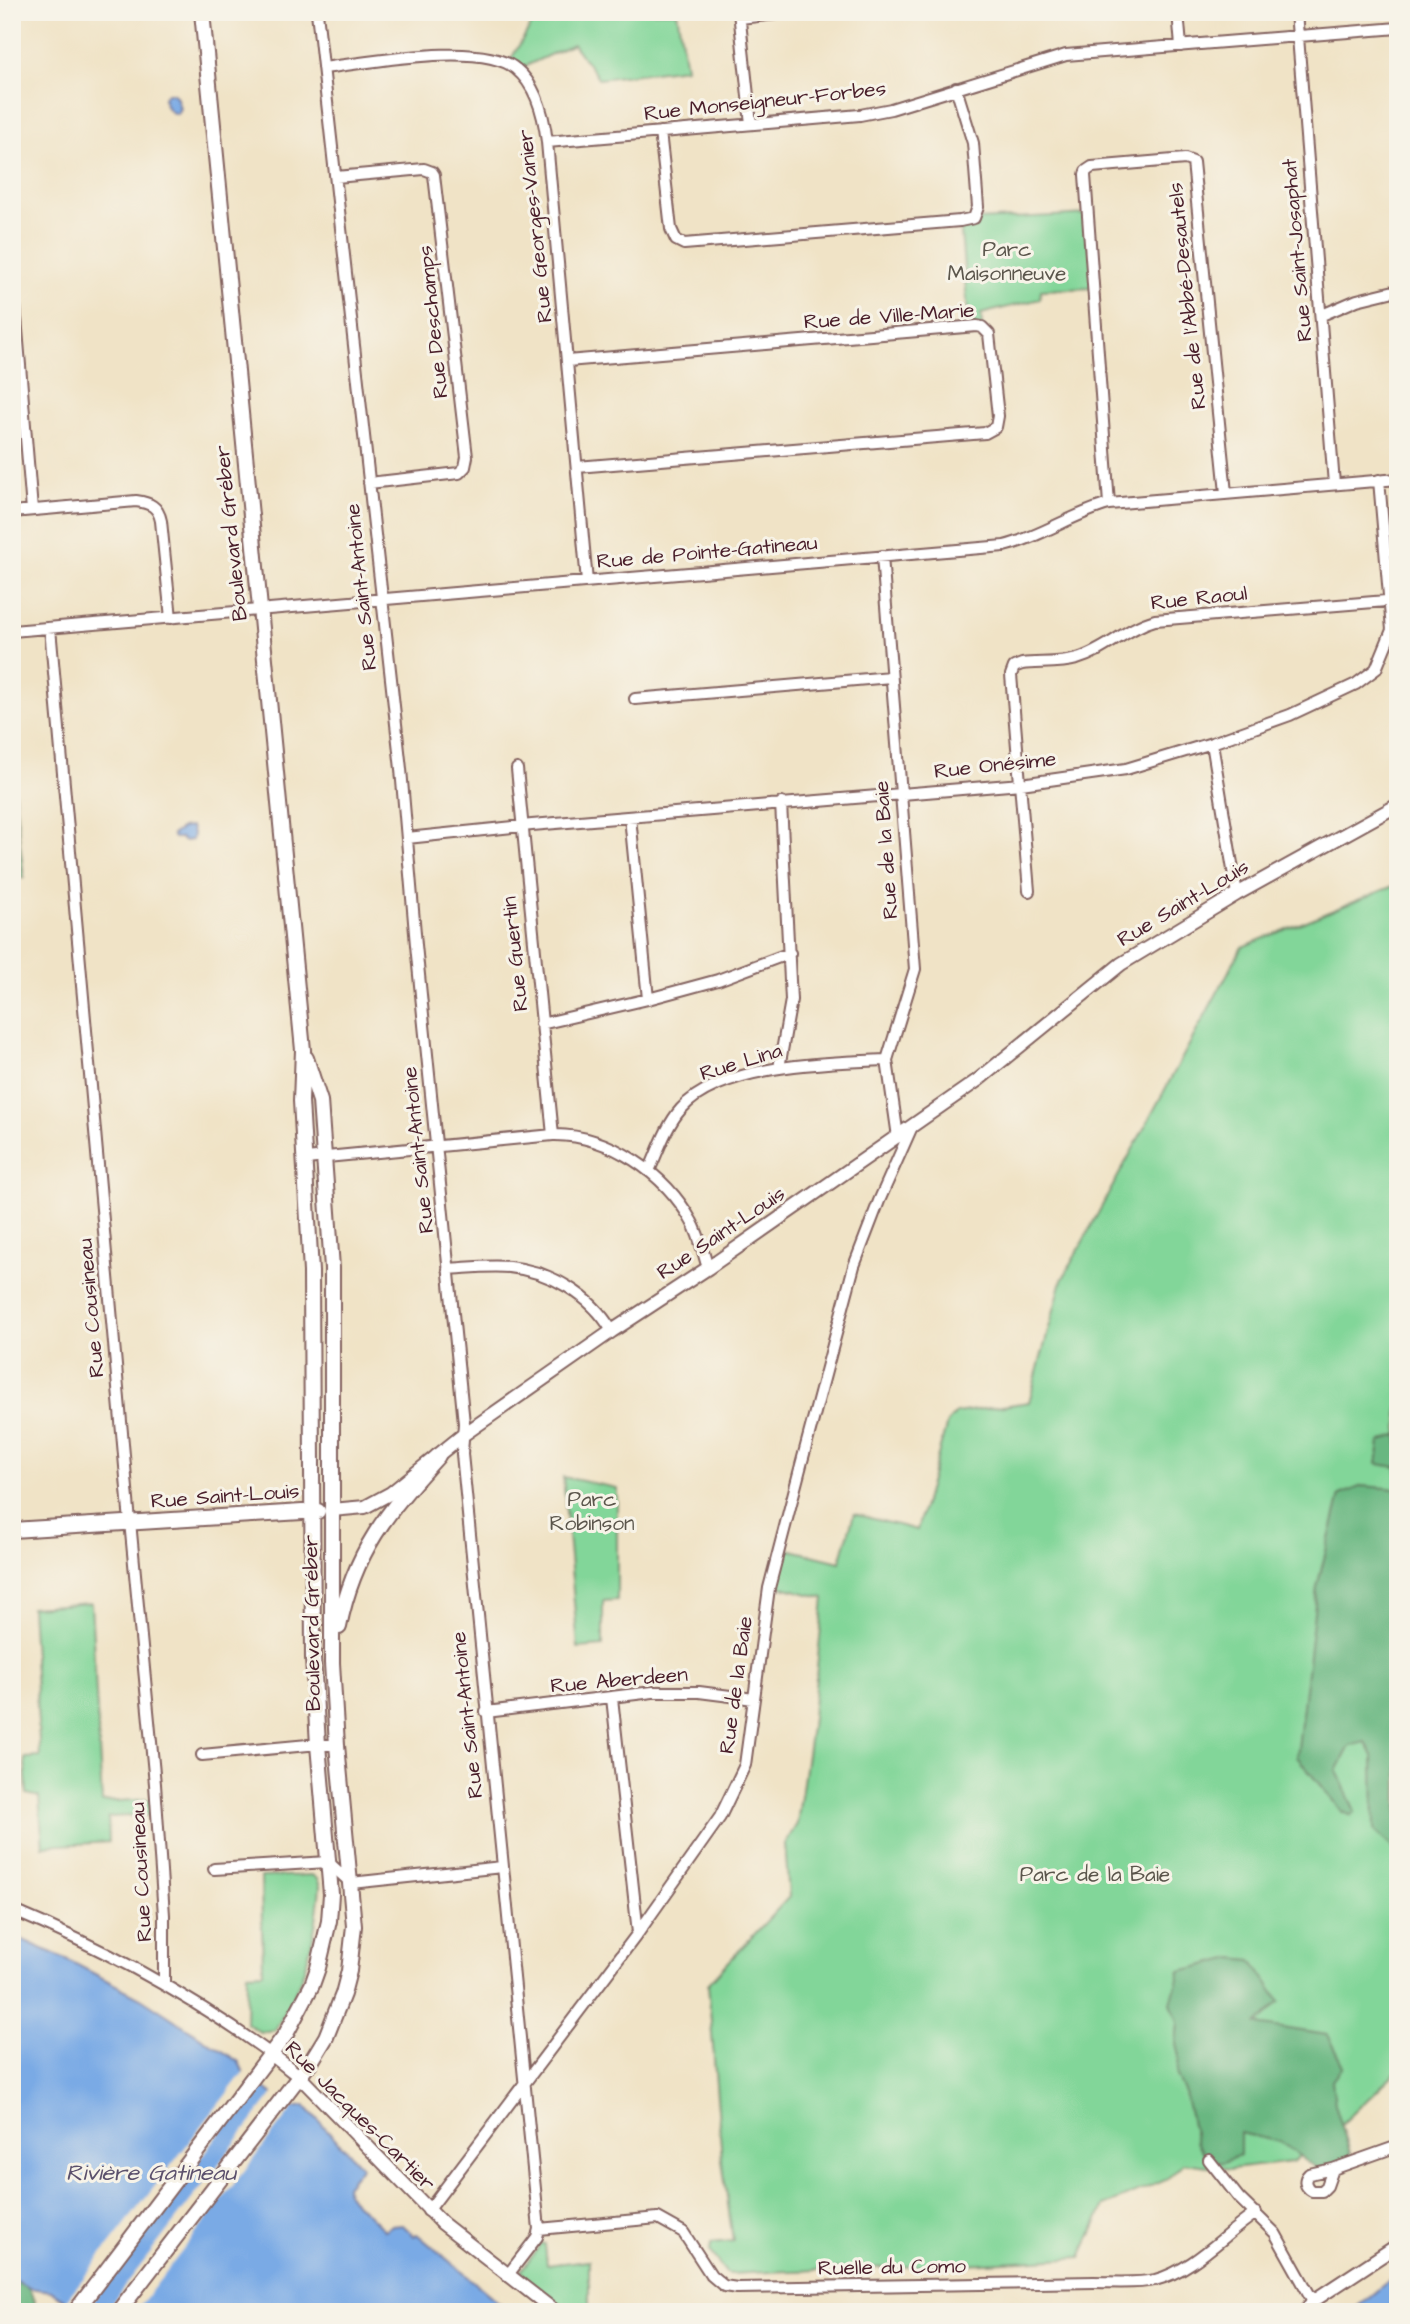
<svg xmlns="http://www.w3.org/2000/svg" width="1410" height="2324" viewBox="0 0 1410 2324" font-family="'Architects Daughter',sans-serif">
<rect width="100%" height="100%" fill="#f7f3e8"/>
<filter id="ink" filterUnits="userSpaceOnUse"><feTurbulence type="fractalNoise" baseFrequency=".0143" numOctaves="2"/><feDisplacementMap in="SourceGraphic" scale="14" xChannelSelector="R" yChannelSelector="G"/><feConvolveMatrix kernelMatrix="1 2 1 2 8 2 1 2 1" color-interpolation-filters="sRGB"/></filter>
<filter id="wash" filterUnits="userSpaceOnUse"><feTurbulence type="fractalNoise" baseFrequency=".00686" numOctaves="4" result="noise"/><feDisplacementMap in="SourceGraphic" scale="28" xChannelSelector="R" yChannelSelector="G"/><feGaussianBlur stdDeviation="1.57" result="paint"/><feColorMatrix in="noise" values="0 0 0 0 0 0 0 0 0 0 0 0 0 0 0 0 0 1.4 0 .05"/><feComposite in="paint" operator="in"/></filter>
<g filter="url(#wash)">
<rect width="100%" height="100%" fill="#f0e3c6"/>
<path fill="#82d699" stroke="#667a62" stroke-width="2" d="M539,12H677L686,68L599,79L573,44L517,70L508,64Z
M1088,214L1094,288L1041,290L1040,299L981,314L982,327L969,326L960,221Z
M1398,884V2070L1341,2125L1292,2162L1231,2169L1184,2163L1166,2180L1104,2206L1081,2257C963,2266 845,2268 727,2274L710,2252L711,2243L733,2241L722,2160L708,1984L789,1897L785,1844L797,1824L811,1727L824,1598L778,1586L787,1549L840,1562L854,1514L917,1530L947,1423L956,1413L1029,1402L1062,1280L1242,947Z
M563,1477L617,1488V1600L603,1601V1646L578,1648Z
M91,1603L102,1802L151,1799L152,1815L108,1817L109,1842L43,1846L39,1797L27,1794L25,1758L40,1757L31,1607Z
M312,1875L317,1879L320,1886C315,1945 305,1979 275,2030L260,2032L246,2023L247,1973L263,1972L261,1877Z
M541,2244L545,2245L547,2265L589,2260V2312H571L527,2281L520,2272Z"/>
<path fill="#69b781" stroke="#5a6b56" stroke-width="2" d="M12,772L24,878L12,879Z
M1398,1434V1482L1397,1467L1377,1464L1380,1442Z
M1362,1486L1398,1489V1849L1395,1850L1374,1830L1373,1756L1366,1742L1350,1746L1337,1771L1355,1812L1351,1816L1342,1812L1297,1757L1317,1587L1340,1495Z
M1233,1958L1252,1960L1280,2002L1257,2024L1327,2035L1343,2066L1332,2081L1335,2104L1352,2159L1319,2170L1280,2142L1240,2133V2155L1224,2162L1210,2163L1196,2142L1185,2093L1177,2076L1179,2057L1176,2044L1178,2022L1171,2003L1180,1971Z
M12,2279L29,2288L38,2312H12Z"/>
<path fill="#7aaae5" stroke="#626488" stroke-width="2" d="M167,93H172L176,96L180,108L177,114C169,113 164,105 164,98Z
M191,827L193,833L192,840L183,841L181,838H174L172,835L182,828Z
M12,1935L68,1960L141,1998L239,2062L243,2071L291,2108L305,2106L360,2165L361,2168L346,2186L347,2194L384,2230L391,2226L403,2225L414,2236L417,2234L510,2312H83L51,2291L29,2288L12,2279Z
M1398,2273V2312H1351Z"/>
<path fill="#f0e3c6" d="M246,2069L260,2080L85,2312H77L64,2303Z
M275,2091L295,2105L135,2312H105Z"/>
</g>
<g filter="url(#ink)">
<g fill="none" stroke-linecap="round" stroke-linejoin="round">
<defs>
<path id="minor" d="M317,12L401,769L416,945L464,1423L462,1454L539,2229L537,2237L507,2276
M739,12L751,124
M1178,12L1181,46
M1296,12L1334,484
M12,14L15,12
M740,18L796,12
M323,68C368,63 482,40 516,69C537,86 544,116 547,142L587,582
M660,132L671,229L676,240L684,244L960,221L974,218L978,207L973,143L956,88
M547,142L860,115L891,109L1066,55L1398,28
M336,177L424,169L432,172L434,175L467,457L465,467L459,473L369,483
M12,269L32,510
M1322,315L1357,300L1398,290
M567,361L977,326L982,327L989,334L998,416L996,427L985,433L577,467
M1109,504L1085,175L1086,171L1092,167L1185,159L1193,162L1226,493
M12,512L136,501C150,503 158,506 161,521L171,618
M882,556L915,969L887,1060L898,1137
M50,628L129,1511L155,1784L164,1915V1985
M12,631L1004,546C1041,537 1072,514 1109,504L1398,479
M635,699L891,677
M1212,743L1237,894
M517,769L553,1135
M630,817L648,999
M407,838L532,825L1021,784L1126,769L1212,743L1290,715L1356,684L1376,669L1392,630L1379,480
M1029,891L1011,675L1014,667L1022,664C1039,662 1060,664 1077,659C1105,651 1126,628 1155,620L1398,600
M541,1024L648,999L718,980L790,953
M779,1068L791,1000L781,803
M306,1159L553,1135C609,1134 666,1174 692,1222C700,1236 703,1253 708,1268
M649,1171C658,1151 666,1126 681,1109C720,1064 831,1062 887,1060
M448,1269C468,1268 489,1265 509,1267C550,1271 591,1295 612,1331
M612,1698L638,1933
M486,1712L653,1692H699L754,1699
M202,1755L308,1745H337
M214,1869L328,1862L351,1883L502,1867
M12,1910C103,1948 191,1996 271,2054
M1209,2160L1239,2198L1275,2233L1313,2301
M1333,2169L1327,2186L1322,2191H1312C1305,2187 1303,2180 1309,2174Z
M1333,2169L1398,2146
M428,2211L638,1933L720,1817L745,1765L769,1588L801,1465L854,1266L879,1201L911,1129
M539,2229L658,2218L683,2232L711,2275L724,2286L737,2288L1094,2282C1113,2282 1136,2284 1155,2280C1194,2270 1223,2235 1256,2213"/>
<path id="tertiary" d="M332,1510L365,1507L391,1493L463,1435L612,1331L708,1268L978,1080L1121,964L1237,894L1398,805
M271,2054L300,2077L442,2223L556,2312
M1305,2312L1313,2301L1398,2245"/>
<path id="secondary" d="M12,1530L318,1511
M339,1627C354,1551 388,1511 438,1456
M75,2312L286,2034L312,1985L318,1968L329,1921L331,1894L318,1745L313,1658L311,1272L301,1101L303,1050L202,12
M118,2312L312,2060L326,2037L343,1994L349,1971L354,1926L337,1745L332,1663V1268L320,1101L306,1058"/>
</defs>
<use href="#minor" stroke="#846461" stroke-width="14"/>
<use href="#tertiary" stroke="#846461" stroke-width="16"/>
<use href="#secondary" stroke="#846461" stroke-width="18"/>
<use href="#minor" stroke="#fff" stroke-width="10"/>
<use href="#tertiary" stroke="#fff" stroke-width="12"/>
<use href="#secondary" stroke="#fff" stroke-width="14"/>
</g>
</g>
<g text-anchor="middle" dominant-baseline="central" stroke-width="6" stroke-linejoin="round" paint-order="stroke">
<g font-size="21" fill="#4a1f2b" stroke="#f7f3e8">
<text transform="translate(765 101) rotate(-6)">Rue Monseigneur-Forbes</text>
<text transform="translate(535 226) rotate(-96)">Rue Georges-Vanier</text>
<text transform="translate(1297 250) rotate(-95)">Rue Saint-Josaphat</text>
<text transform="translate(1187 296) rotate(-96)">Rue de l'Abbé-Desautels</text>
<text transform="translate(889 316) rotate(-4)">Rue de Ville-Marie</text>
<text transform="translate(433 322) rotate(-96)">Rue Deschamps</text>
<text transform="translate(231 533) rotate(-96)">Boulevard Gréber</text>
<text transform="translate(707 552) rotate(-5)">Rue de Pointe-Gatineau</text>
<text transform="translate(361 587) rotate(-96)">Rue Saint-Antoine</text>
<text transform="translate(1199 598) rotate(-6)">Rue Raoul</text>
<text transform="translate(995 765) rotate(-6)">Rue Onésime</text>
<text transform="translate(886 850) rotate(-94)">Rue de la Baie</text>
<text transform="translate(1183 903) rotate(-31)">Rue Saint-Louis</text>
<text transform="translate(515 954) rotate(-96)">Rue Guertin</text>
<text transform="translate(741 1062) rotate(-17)">Rue Lina</text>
<text transform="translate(418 1150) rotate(-96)">Rue Saint-Antoine</text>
<text transform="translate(721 1233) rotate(-34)">Rue Saint-Louis</text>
<text transform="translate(91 1308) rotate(-95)">Rue Cousineau</text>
<text transform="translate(225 1496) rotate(-4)">Rue Saint-Louis</text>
<text transform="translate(312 1623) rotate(-91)">Boulevard Gréber</text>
<text transform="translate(619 1680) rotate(-5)">Rue Aberdeen</text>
<text transform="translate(736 1685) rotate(-82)">Rue de la Baie</text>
<text transform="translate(467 1715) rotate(-96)">Rue Saint-Antoine</text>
<text transform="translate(141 1872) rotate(-93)">Rue Cousineau</text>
<text transform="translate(360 2116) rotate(45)">Rue Jacques-Cartier</text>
<text transform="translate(892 2267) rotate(-1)">Ruelle du Como</text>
</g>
<g font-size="21" fill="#5b564c" stroke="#f7f3e8">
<text x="1007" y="249">Parc<tspan x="1007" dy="24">Maisonneuve</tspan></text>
<text x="592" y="1499">Parc<tspan x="592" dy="24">Robinson</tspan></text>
<text x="1095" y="1874">Parc de la Baie</text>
</g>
<g font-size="23" font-style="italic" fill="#5b506c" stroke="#f7f3e8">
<text x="151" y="2173">Rivière Gatineau</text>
</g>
</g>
<rect width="1410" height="2324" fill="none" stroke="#f7f3e8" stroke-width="42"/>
</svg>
